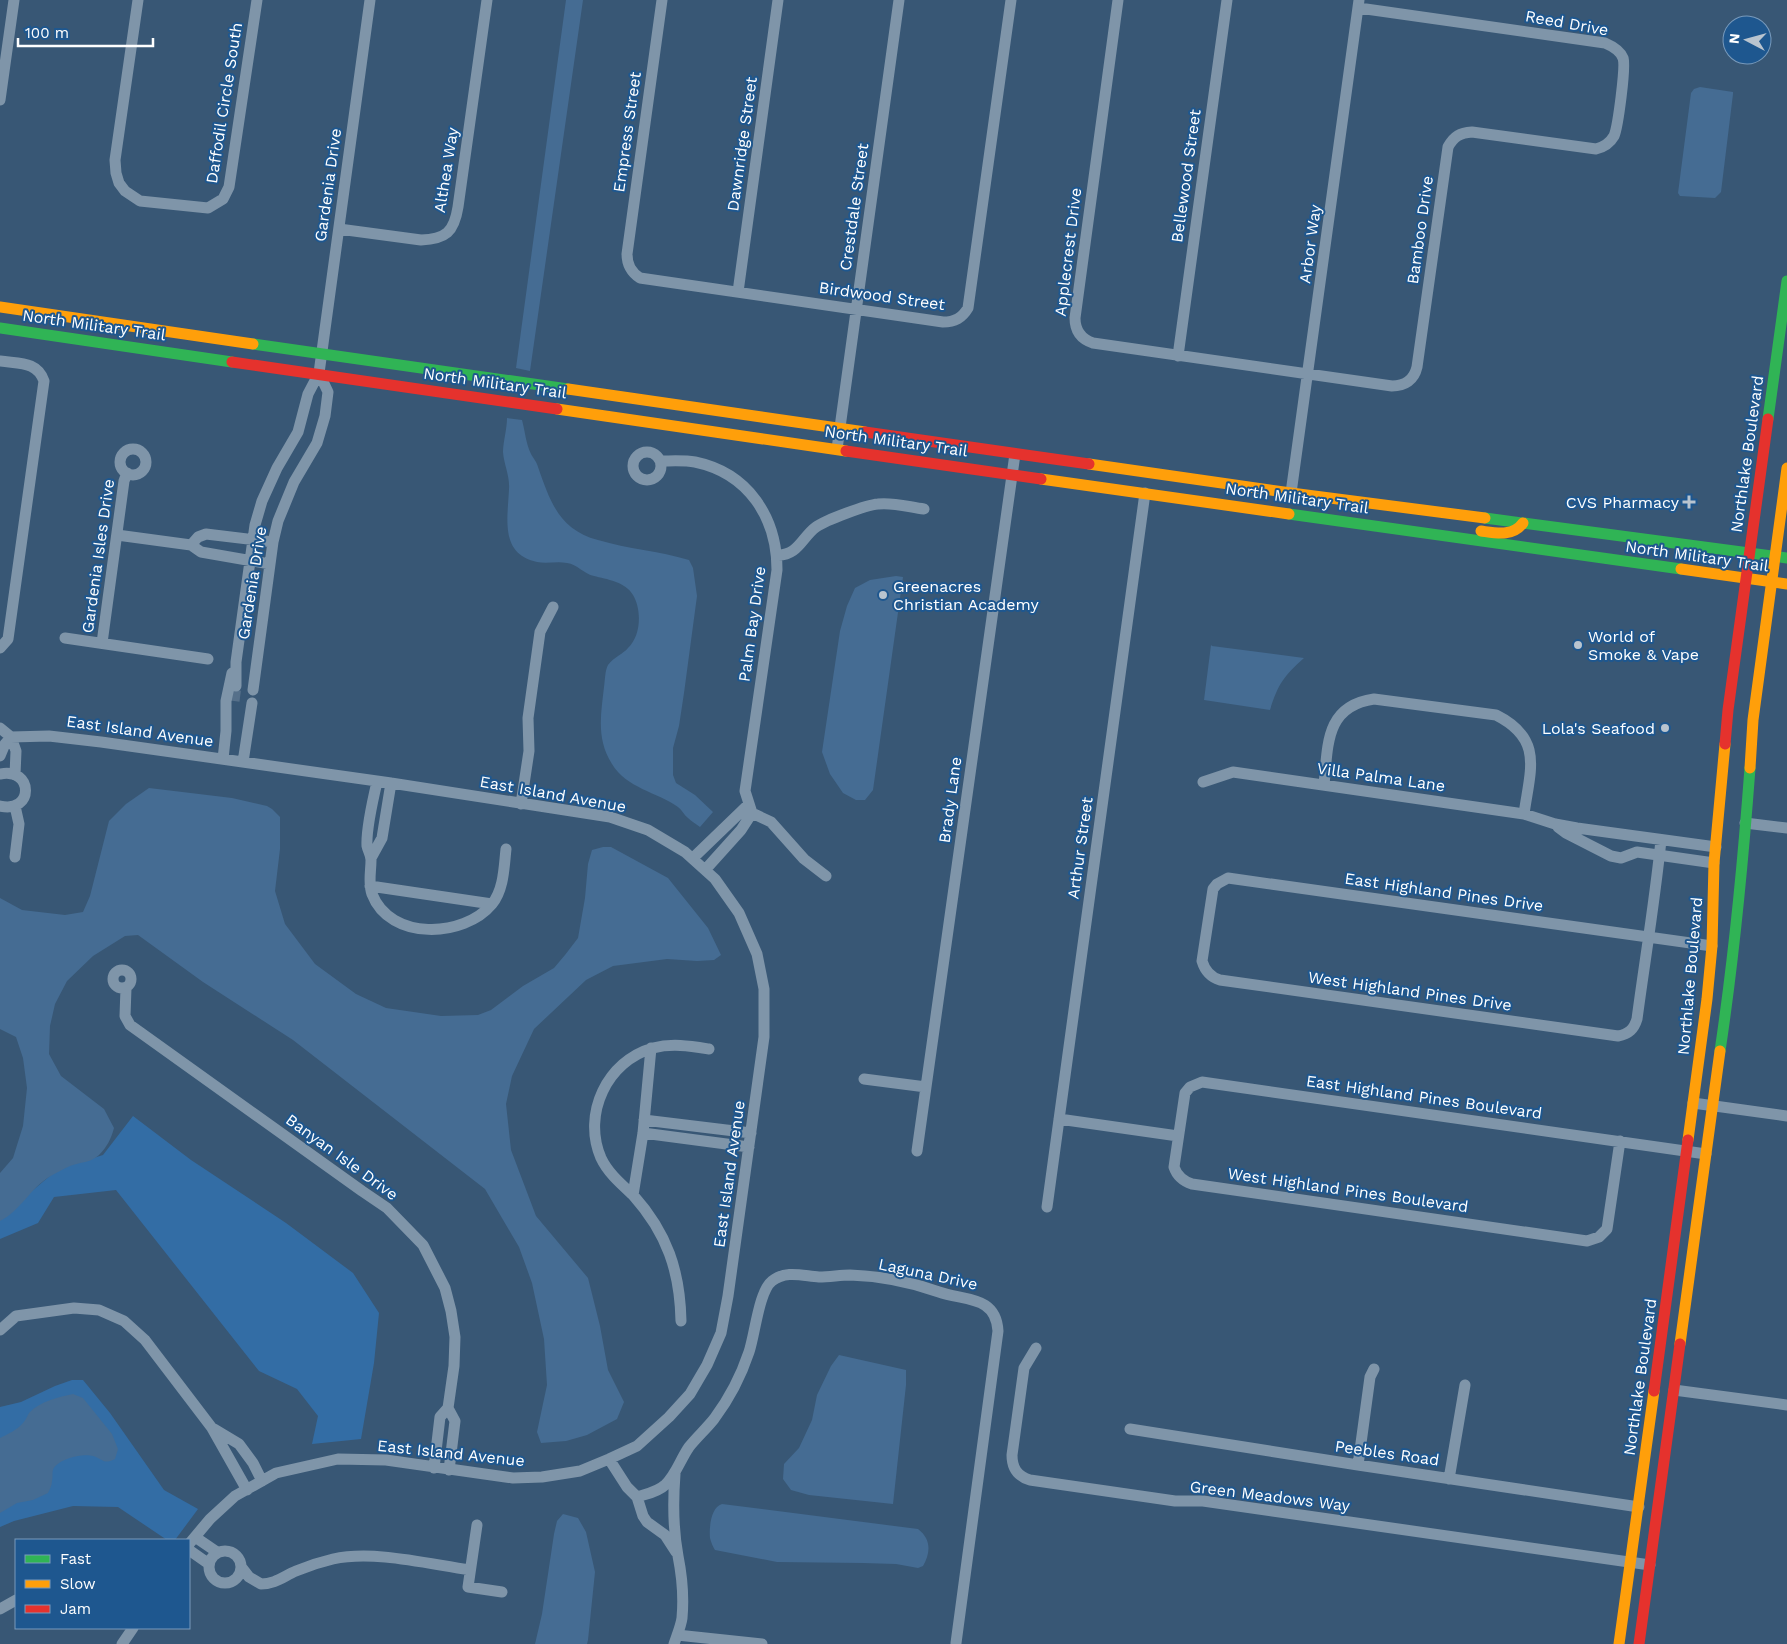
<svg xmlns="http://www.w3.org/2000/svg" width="1787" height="1644" viewBox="0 0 1787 1644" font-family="'Work Sans',sans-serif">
<rect width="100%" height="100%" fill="#385775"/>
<path fill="#336da5" d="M133,1116L191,1160L286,1223L353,1273L379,1313L374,1363L361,1439L312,1444L318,1416L297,1389L259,1371L116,1190L54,1197L38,1223L0,1239V1218L58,1169L103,1155Z
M72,1380H83L110,1413L164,1490L198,1509L175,1540H167L118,1507L73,1506L14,1521L0,1527V1407L21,1402L55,1386Z"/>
<path fill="#456c93" d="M566,0H583L530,371L516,368Z
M1700,87L1733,92V94L1721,192L1715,198L1680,196L1678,193L1691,93L1694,89Z
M507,418L522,420C525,431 526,444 531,454C533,458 537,462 538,467C550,501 559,530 598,540C628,549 659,551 689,560L693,568L697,596L684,693L679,726L673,748V775L676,783L695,795L713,812L700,827C696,824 691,821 688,818C684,815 682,810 678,807C657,792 626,788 612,764C596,739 601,714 604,687C605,681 605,670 608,665C614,657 623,654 628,648C641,636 642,610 633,595C626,582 606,579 594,576C584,574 577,564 567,563C557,561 547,564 537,562C499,554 508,517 509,489C510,476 504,465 503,452C503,442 507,429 507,418Z
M896,576L903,577L873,790L865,800H856L843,793L830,774L822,752L840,631L847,606L855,588L870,580Z
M1211,645L1212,646L1304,658C1284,676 1278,684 1270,710L1204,700Z
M149,788L232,798L267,806L272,809L280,817V849L275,891L285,924L315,964L356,994L386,1008L441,1016L478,1015L491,1010L523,986L554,968L565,955L578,938L585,898L588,864L592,850L603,847H611L668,878L708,928L721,955L714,960L697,961L667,959L613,966L586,980L534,1029L512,1076L506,1104L511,1150L536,1216L588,1278L600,1326L608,1370L624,1402L617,1419L587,1435L566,1441L541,1443L537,1432L547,1385L544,1339L532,1283L519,1247L485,1189L293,1040L203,982L138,935L125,936L93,956L67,981L55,1004L50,1026L49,1054L61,1076L104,1109L114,1128C111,1139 107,1147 99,1155C91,1163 80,1162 70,1166C63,1169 56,1173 49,1177C31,1188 20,1211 0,1221V1173L13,1158L23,1126L27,1088L23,1058L16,1037L0,1029V898L22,910L65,915L83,912L90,896L109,821L126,804Z
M839,1355L906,1370V1385L893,1504L809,1495L791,1490L783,1479L784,1464L799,1448L812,1420L817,1395L831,1366Z
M73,1394L83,1398L112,1434L118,1449L115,1459C103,1465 103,1459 93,1456C83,1453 57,1459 53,1470C52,1473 53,1477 52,1481C52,1485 50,1489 48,1493L33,1500L17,1503L0,1513V1438C8,1434 17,1430 23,1423C26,1420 27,1416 29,1413C40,1401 59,1397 73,1394Z
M722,1504L918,1529C931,1539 931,1552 923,1566L918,1568L896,1564L863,1563L777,1562L715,1550C713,1547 711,1542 710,1538C709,1527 711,1507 722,1504Z
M563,1514L578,1518L586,1532L595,1572L588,1640L587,1644H535L542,1614L554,1534L557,1521Z"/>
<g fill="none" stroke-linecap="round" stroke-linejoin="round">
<path stroke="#56708a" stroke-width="11" stroke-dasharray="11 5.5" stroke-linecap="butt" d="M234,701L236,686"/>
<path stroke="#7f95a9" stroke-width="11" d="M138,0L115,160L116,173L119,183L125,191L140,201L208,208L223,199L229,187L257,0
M662,0L627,254C627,265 631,272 640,278L943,322C955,322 962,318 968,308L1011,0
M1118,0L1075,318C1075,331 1081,339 1093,343L1392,386C1405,386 1414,380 1417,367L1448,147C1454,136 1460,133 1472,132L1596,149C1604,147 1610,143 1614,136C1618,127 1626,66 1623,58C1620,50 1612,46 1605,43L1359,8
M0,100L14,0
M339,229L421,240C446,239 454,232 458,207L487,0
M738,292L778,0
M1178,356L1227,0
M0,361C19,364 37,361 44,381L8,639L0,648
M837,449L899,0
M120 462a13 13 0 1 1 26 0a13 13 0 1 1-26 0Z
M633 466a14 14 0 1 1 28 0a14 14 0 1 1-28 0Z
M660,461C671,461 684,460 695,462C748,473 777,517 777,570L745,791L752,813
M1291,493L1359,0
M117,535L191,545L201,552L270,564
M191,545L198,537L206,534L273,542
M777,555C798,556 802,537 816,527C826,520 866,505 878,504C892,502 909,507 924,509
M65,638L208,659
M102,643L124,481L127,473
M236,686V662L255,525L262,501L277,468L298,432L308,394L319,373L370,0
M253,690L273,542L278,521L294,482L317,443L325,416L328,392L319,373
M0,728L11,737L16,751L15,775
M11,737L49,736L101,742L391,783L610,817L648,830L685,852L715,879L739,913L757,954L764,989V1037L728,1296L721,1333L707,1365L690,1394L669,1417L637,1446L609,1459L580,1471L542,1477L513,1478L386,1460L338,1459L276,1473L235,1496L210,1519L189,1544
M0,756L5,744L11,737
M223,759L226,731V701L232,673
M243,762L252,703
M0,774C34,767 34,814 0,806
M377,782C373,799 366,829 367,846C368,851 371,855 371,860C371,872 368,883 372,894C390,941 464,938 492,904C504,889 504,867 506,849
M1203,782L1233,772L1524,814L1555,824L1577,828L1716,847
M1324,785C1328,745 1325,706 1374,699L1496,715C1544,739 1530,770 1524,814
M521,804L529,751L528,718L540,632L553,607
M752,813L771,822L804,859L826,876
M1745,823L1787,828
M1558,827L1566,833L1611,856L1621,858L1637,852L1714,863
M1661,840C1655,900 1645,959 1637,1019C1634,1029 1629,1034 1618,1036L1220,980C1210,977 1205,971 1202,961L1213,889L1217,884L1228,878L1648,937L1655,938L1712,946
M15,857L19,824L15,806
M371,858L382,838L391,783
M693,858L749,804
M705,870L741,830L752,813
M370,886L492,904
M113 979a9 9 0 1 1 18 0a9 9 0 1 1-18 0Z
M126,988L125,1016L130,1025L362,1191L387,1208L423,1245L445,1288L451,1311L455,1337L454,1366L448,1408L455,1421L449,1470
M651,1048L643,1133L633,1195C667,1233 680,1271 681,1321
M864,1079L926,1087
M1693,1103L1787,1116
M1059,1119L1178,1136
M644,1120L751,1133
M643,1133L749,1147
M1620,1141L1607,1229L1599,1237L1587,1241L1192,1184C1183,1181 1177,1176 1174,1167L1185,1093L1190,1087L1202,1082L1706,1154
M917,1151L1015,454
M633,1195C621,1184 608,1173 601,1158C582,1114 607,1061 653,1048C672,1043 690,1046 709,1049
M1047,1207L1145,493
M0,1330L16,1316L74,1308L99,1310L124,1321L145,1340L212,1428L247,1490
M1036,1348L1024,1368L1012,1455C1012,1468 1017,1476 1030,1480L1175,1501H1203L1650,1565
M1674,1390L1787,1405
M214,1429L239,1444L253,1463L262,1481
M1130,1429L1358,1465L1639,1507
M609,1459L627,1487L637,1497L643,1516L647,1522L665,1535L676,1552
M1358,1465L1370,1377L1374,1369
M434,1468L440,1417L448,1408
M1449,1479L1465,1385
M637,1497C646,1494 658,1492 665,1485C676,1475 680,1460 689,1447C697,1437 706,1429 714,1419C729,1399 741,1376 749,1352C755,1334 759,1291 772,1281C786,1270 803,1276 819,1277C830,1277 840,1275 850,1275C879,1276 911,1282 939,1292C964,1301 996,1295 998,1331L956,1643
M477,1525L468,1587L502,1592
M195,1537L217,1552
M189,1550L209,1564
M209 1567a16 16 0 1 1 32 0a16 16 0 1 1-32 0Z
M242,1568L249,1577L261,1584C275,1584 284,1576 296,1571C308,1566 320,1562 333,1559C374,1550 428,1564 470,1570
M0,1609L16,1600
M677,1635L762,1644
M122,1644L133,1628
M674,1644C677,1635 681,1626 682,1618C684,1596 682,1576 678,1556C673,1529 673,1500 675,1474"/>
<path stroke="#30b455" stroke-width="11" d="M0,328L232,362
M253,344L568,389
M1768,419L1787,281
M1289,514L1681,569
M1485,518L1787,558
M1720,1051C1734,957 1743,863 1750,768"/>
<path stroke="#ff9f0a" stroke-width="11" d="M0,307L253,344
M568,389L865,432
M557,409L846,451
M1089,464L1291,493L1485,518
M1041,479L1289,514
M1481,531C1496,533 1513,537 1523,523
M1681,569L1787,584
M1750,768L1753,720L1787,468
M1688,1140L1707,999L1712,946L1714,863L1725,744
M1680,1344L1720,1051
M1619,1644L1654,1391"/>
<path stroke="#e5322d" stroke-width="11" d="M232,362L557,409
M865,432L1089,464
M846,451L1041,479
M1725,744L1728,710L1768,419
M1654,1391L1688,1140
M1639,1644L1680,1344"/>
</g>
<g fill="#b9c4cf" stroke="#1e578f" stroke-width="2">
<path d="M1686.5 494.5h5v5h5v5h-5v5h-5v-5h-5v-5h5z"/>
<circle cx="883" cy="595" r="5"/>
<circle cx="1578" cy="645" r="5"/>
<circle cx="1665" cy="728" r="5"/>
</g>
<g text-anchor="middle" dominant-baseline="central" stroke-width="4" stroke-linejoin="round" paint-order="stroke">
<g font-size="16" fill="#fff" stroke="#1e578f">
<text transform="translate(1567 23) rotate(10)">Reed Drive</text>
<text transform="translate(224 103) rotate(-81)">Daffodil Circle South</text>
<text transform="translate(627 132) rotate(-82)">Empress Street</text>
<text transform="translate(742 144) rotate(-82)">Dawnridge Street</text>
<text transform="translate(446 170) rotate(-81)">Althea Way</text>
<text transform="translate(1186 176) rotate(-82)">Bellewood Street</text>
<text transform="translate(328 185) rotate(-82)">Gardenia Drive</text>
<text transform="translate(854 207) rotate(-82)">Crestdale Street</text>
<text transform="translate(1420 230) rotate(-82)">Bamboo Drive</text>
<text transform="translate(1310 244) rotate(-82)">Arbor Way</text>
<text transform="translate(1068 252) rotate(-83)">Applecrest Drive</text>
<text transform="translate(882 296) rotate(8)">Birdwood Street</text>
<text transform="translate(94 325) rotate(8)">North Military Trail</text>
<text transform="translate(495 383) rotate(8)">North Military Trail</text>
<text transform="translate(896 441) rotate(8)">North Military Trail</text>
<text transform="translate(1747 454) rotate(-82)">Northlake Boulevard</text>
<text transform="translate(1297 498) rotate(8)">North Military Trail</text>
<text transform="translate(98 556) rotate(-82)">Gardenia Isles Drive</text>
<text transform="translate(1697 556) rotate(8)">North Military Trail</text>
<text transform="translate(252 583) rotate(-81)">Gardenia Drive</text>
<text transform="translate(752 624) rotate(-82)">Palm Bay Drive</text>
<text transform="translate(140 731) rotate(8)">East Island Avenue</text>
<text transform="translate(1381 777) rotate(8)">Villa Palma Lane</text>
<text transform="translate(553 794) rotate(10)">East Island Avenue</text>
<text transform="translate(950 800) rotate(-82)">Brady Lane</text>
<text transform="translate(1080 848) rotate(-82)">Arthur Street</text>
<text transform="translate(1444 892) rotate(8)">East Highland Pines Drive</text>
<text transform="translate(1690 976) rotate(-85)">Northlake Boulevard</text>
<text transform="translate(1410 991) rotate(8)">West Highland Pines Drive</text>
<text transform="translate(1424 1097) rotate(8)">East Highland Pines Boulevard</text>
<text transform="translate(342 1157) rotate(36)">Banyan Isle Drive</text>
<text transform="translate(729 1174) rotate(-82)">East Island Avenue</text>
<text transform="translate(1348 1190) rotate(8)">West Highland Pines Boulevard</text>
<text transform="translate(928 1274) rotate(12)">Laguna Drive</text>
<text transform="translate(1640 1377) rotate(-82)">Northlake Boulevard</text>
<text transform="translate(451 1453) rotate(6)">East Island Avenue</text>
<text transform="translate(1387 1453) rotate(8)">Peebles Road</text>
<text transform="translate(1270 1496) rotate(7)">Green Meadows Way</text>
</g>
<g font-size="16" fill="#fff" stroke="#1e578f" text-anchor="end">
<text x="1679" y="502">CVS Pharmacy</text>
<text x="893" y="586" text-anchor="start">Greenacres<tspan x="893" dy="18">Christian Academy</tspan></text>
<text x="1588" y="636" text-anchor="start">World of<tspan x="1588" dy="18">Smoke &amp; Vape</tspan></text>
<text x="1655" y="728">Lola's Seafood</text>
</g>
</g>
<rect x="15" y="1539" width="175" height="90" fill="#1e578f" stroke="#789abc"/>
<rect x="25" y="1555" width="25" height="8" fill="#30b455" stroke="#789abc"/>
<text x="60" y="1564" font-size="15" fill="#ffffff">Fast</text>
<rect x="25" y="1580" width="25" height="8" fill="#ff9f0a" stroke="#789abc"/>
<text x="60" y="1589" font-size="15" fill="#ffffff">Slow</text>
<rect x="25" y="1605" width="25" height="8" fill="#e5322d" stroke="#789abc"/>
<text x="60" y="1614" font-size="15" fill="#ffffff">Jam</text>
<g transform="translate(1747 40) rotate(276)"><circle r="24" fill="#1e578f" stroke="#789abc"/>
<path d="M0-4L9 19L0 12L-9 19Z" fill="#b9c4cf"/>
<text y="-8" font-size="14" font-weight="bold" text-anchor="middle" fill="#ffffff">N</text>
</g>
<path d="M18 38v8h135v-8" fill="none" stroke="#ffffff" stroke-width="2.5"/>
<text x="25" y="38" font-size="15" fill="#ffffff" stroke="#1e578f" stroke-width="4" paint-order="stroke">100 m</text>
</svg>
